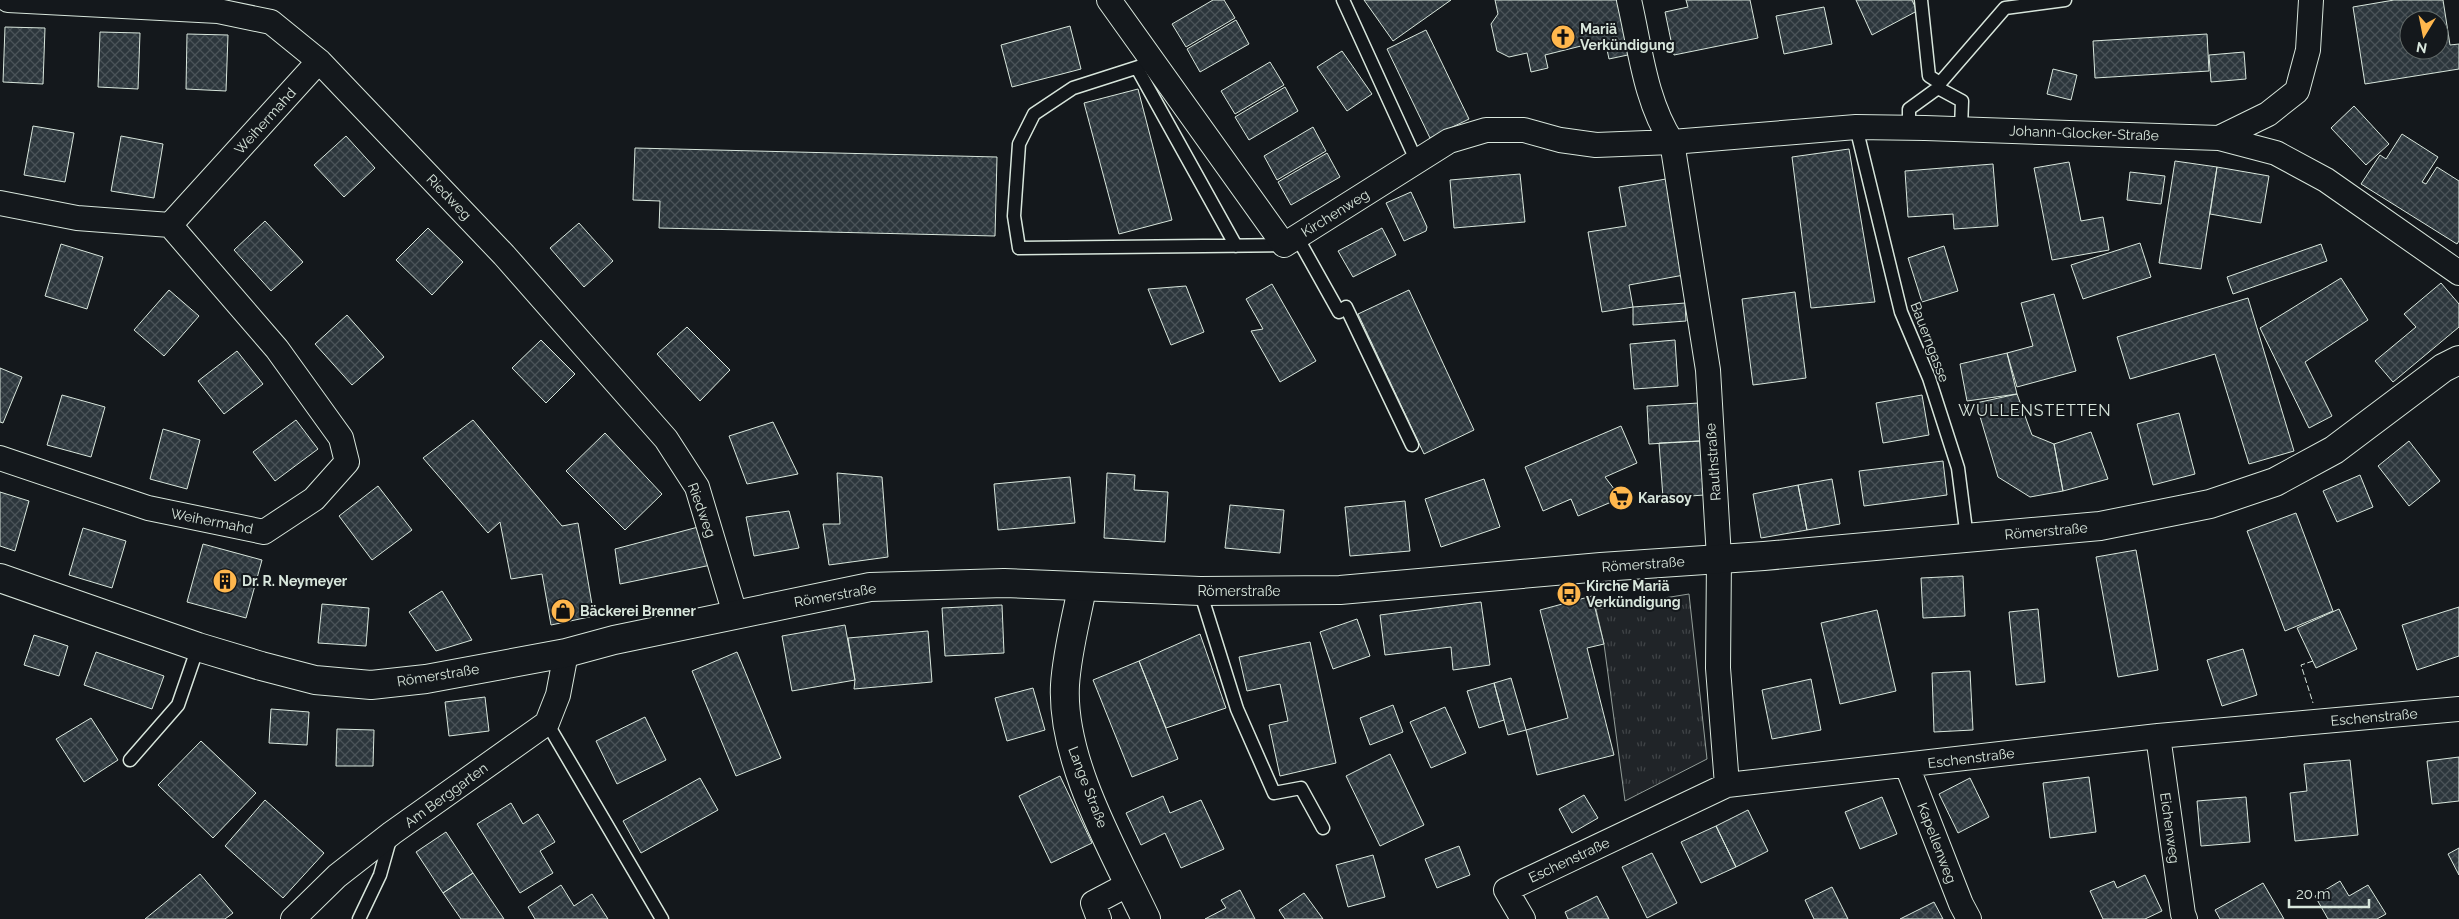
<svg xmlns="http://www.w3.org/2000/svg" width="2459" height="919" viewBox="0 0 2459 919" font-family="Raleway,sans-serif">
<defs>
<pattern id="park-tufts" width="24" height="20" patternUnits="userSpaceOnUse" patternTransform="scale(1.25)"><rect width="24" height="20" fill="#202428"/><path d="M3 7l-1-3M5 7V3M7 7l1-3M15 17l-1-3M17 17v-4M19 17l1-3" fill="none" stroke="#404447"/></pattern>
<pattern id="building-cross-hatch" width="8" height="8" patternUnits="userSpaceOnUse" patternTransform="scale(1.25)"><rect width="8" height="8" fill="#2c363c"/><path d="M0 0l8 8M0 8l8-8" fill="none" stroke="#4a5358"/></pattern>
</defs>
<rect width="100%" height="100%" fill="#14181c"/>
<path fill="url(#park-tufts)" stroke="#939e99" d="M1689,594L1707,759L1625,801L1604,644L1596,609Z"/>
<path fill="url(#building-cross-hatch)" stroke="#d8e6dc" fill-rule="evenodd" d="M1213,0H1224L1235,18L1186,47L1172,24Z
M1364,0H1451L1393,41Z
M1495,0H1624L1637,53L1609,59L1605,40L1545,55L1548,68L1531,72L1527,53L1509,57L1497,51L1491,24L1498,14Z
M1686,0H1750L1758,38L1674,55L1665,12L1688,7Z
M1856,0H1912L1917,11L1872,35Z
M2394,0H2443L2450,45L2459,44V69L2365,84L2353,7ZM2409,20H2439V50H2409Z
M1824,7L1832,44L1784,54L1776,16Z
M1236,20L1249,44L1200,72L1187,49Z
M1070,26L1081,69L1012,87L1001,45Z
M5,27L45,28L43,84L3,82Z
M1426,30L1469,119L1430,138L1387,49Z
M100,32L140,33L138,89L98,87Z
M187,34L228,35L226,91L186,89Z
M2207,34L2209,71L2095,78L2093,41Z
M1342,51L1372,94L1347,111L1317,67Z
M2244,52L2246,79L2211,82L2209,55Z
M1270,62L1284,85L1235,114L1221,91Z
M2053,69L2077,75L2071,100L2047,94Z
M1285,87L1298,111L1249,140L1235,117Z
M1138,89L1172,220L1119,234L1084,103Z
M2354,106L2389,144L2366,165L2331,128Z
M33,126L74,133L65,182L24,175Z
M1313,127L1326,151L1277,180L1264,156Z
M2402,134L2438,157L2422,182L2426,184L2437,167L2459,181V241L2457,244L2361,184L2380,155L2386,159Z
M121,136L163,144L154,198L111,191Z
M346,136L375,168L344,197L314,165Z
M635,148L997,157L995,236L659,228L660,201L633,200Z
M1849,149L1875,302L1811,308L1792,157Z
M1327,153L1340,177L1291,205L1278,182Z
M2175,161L2217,167L2201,269L2159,263Z
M2069,162L2081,221L2103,217L2109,250L2052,260L2034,168Z
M1993,164L1998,226L1954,229L1953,214L1908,217L1905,171Z
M2217,167L2269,176L2261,223L2210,214Z
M2130,172L2165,176L2161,204L2127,200Z
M1520,174L1525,222L1454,228L1450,180Z
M1666,179L1684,275L1629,285L1633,307L1602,312L1588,232L1626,226L1619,187Z
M1411,192L1427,227L1426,231L1404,241L1386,203Z
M265,221L303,262L271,291L234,250Z
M579,223L613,261L584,287L550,248Z
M428,228L463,262L432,295L396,260Z
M1382,228L1396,255L1353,277L1338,251Z
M2140,243L2151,277L2083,299L2071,265Z
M61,244L103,257L87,309L45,296Z
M2321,244L2327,261L2233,294L2227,277Z
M1944,246L1958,291L1922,302L1908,258Z
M2341,278L2368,320L2305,362L2332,416L2309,428L2260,328Z
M2441,283L2459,304V327L2393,382L2375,361L2416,327L2404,314Z
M1272,284L1316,361L1280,382L1251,331L1263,329L1246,299Z
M1186,286L1204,332L1171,345L1148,289Z
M169,290L199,316L164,356L134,330Z
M1409,290L1474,430L1424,454L1358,314Z
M1795,292L1806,378L1753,385L1742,299Z
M2054,294L2076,371L2017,387L2007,353L2033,346L2021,303Z
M2248,298L2294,451L2249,464L2215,354L2130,379L2117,337Z
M1685,303L1686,321L1633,325V307Z
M347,315L384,357L352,385L315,344Z
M687,327L730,370L700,401L657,354Z
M541,340L575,374L546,403L512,368Z
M1675,340L1678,386L1634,389L1630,344Z
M237,351L263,384L224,414L198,381Z
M2007,353L2017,394L1967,401L1960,364Z
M0,368L22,377L3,423L0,422Z
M2017,394L2032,435L2054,444L2063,491L2030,497L1998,477L1976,403Z
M62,395L105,407L91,457L47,445Z
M1922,395L1929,435L1883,443L1876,403Z
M1699,403L1700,441L1649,444L1647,406Z
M2179,413L2195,474L2153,485L2137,424Z
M296,420L318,449L275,481L253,452Z
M473,420L562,526L578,523L594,616L551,625L542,574L511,579L500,522L488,533L423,458Z
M773,422L798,474L747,484L729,436Z
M1621,426L1637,463L1605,477L1621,498L1578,516L1571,499L1543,511L1525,467Z
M163,429L200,440L187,489L150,479Z
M2091,432L2108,479L2063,491L2054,444Z
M605,433L662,494L625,530L566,471Z
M1700,441L1704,495L1663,498L1659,443Z
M2409,441L2440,481L2409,506L2378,466Z
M1943,461L1947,495L1864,506L1859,471Z
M837,473L882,477L888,557L829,565L823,524H840Z
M1107,473L1135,475L1134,490L1168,492L1165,542L1104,538Z
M2360,475L2373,507L2337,522L2323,491Z
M1070,477L1075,523L998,530L994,484Z
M1484,479L1500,527L1441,547L1425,499Z
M1832,479L1840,524L1807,530L1798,485Z
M1798,485L1807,530L1761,538L1753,494Z
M378,486L412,530L372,560L339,516Z
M0,492L29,501L15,551L0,546Z
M1405,501L1410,551L1350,556L1345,507Z
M1230,505L1284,510L1280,553L1225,548Z
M789,511L799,548L754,556L746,517Z
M2296,513L2333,611L2285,631L2247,531Z
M702,526L711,565L620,584L615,549Z
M83,528L126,541L112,588L69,575Z
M203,544L262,560L246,618L187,602Z
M2136,550L2158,670L2118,677L2096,557Z
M1963,576L1965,616L1923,618L1921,578Z
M442,591L472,640L436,651L409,612Z
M1592,596L1604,644L1587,648L1614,755L1537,775L1526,730L1568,718L1540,610Z
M1481,602L1490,665L1453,670L1451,647L1385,655L1380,615Z
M322,604L369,608L366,646L318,643Z
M1002,605L1004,653L945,656L942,608Z
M2459,607V656L2417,670L2402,625Z
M2038,609L2045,682L2016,685L2009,612Z
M2339,609L2357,649L2316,668L2297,628Z
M1877,610L1896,691L1840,704L1821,623Z
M1357,619L1370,656L1333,669L1320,632Z
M845,625L855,680L792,691L782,636Z
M928,631L932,682L854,689L855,680L848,638Z
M1200,634L1226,708L1166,728L1139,661Z
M34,635L68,646L59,676L24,665Z
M1310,642L1336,763L1280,776L1269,725L1288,721L1280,684L1247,691L1239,657Z
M2243,649L2257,695L2222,706L2207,660Z
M96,652L164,676L152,709L84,685Z
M737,652L781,758L736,776L692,671Z
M1139,661L1178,759L1132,777L1093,680Z
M1970,671L1973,730L1934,732L1932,673Z
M1511,678L1526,730L1508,735L1494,683Z
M1811,679L1821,730L1772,739L1762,690Z
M1494,683L1504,720L1479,728L1467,691Z
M1033,688L1045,730L1007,741L995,698Z
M485,697L489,731L449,736L445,702Z
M1393,705L1403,732L1370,745L1360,718Z
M1445,707L1466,753L1431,768L1410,722Z
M271,709L309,712L307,745L269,743Z
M645,717L666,760L617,784L596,741Z
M91,718L118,760L84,782L56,739Z
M337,729L374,730L373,766H336Z
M201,741L256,793L213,838L158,785Z
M1390,754L1424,825L1380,846L1346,776Z
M2459,757V801L2432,804L2427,761Z
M2350,760L2358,835L2295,841L2290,793L2307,791L2304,764Z
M1060,776L1092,843L1051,863L1019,796Z
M2089,777L2096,832L2050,838L2043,783Z
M700,778L718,810L641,853L623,821Z
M1970,778L1989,817L1958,833L1939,794Z
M1584,795L1598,818L1572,833L1559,809Z
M1163,796L1170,813L1201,800L1224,849L1181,868L1165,833L1141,845L1126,813Z
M1882,797L1897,834L1860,849L1845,812Z
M2246,797L2250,842L2201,846L2197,801Z
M265,800L324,853L283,898L225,846Z
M511,803L523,824L538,814L555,842L540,851L553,873L520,893L477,824Z
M1748,810L1768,851L1736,867L1716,826Z
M1716,826L1736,867L1701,883L1681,842Z
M446,832L473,873L443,893L416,852Z
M1459,846L1470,875L1437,888L1425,859Z
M2459,848V875L2448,854Z
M1652,853L1677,903L1647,918L1622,867Z
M1373,855L1385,897L1348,907L1336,865Z
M473,873L504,919H461L443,893Z
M200,874L233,913L225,919H145Z
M2145,875L2162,911L2145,919H2103L2090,891L2114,881L2117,888Z
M2340,881L2349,896L2368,885L2386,914L2377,919H2328L2315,896Z
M2263,883L2284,919H2220L2215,910Z
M561,885L574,906L592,894L608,919H535L528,907Z
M1832,887L1848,919H1814L1805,900Z
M1240,890L1255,919H1205L1226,908L1221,900Z
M1304,893L1323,919H1285L1279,910Z
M1597,896L1609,919H1568L1565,912Z
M1934,902L1943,919H1900Z"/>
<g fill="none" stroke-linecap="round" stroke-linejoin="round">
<defs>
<path id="service" d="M1343,0L1417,162
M1921,0L1929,76L1940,83
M1154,62L1073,88L1034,114L1019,144L1014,216L1019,248L1284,245
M1137,68L1236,246
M1856,127L1901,312L1929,378L1958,468L1967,538
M1909,128V109L1938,88
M1961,129L1962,101L1938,88L1940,83L2005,8L2065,0
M1297,237L1339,312L1346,307L1412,445
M1200,591L1237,709L1274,793L1301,788L1323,828
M547,723L662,919
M130,760L178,705L198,647
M359,919L380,875L391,836"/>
<path id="minor" d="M8,0L218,11L271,22L319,61L504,255L666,439L697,487L735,614
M1109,0L1284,245L1449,141L1486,130H1524L1560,140L1596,145L1672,142L1856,127L1925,128L2219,138L2276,153L2326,180L2459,273
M1629,0C1640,47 1645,101 1672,142L1708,370L1719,558L1718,668L1727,785
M2219,138L2268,114L2297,91L2308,50L2311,0
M0,203L77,218L170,225L277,349L341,438L347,462L314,499L264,532L148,508L0,458
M170,225L319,61
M2158,736L2183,914L2185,919
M1907,766L1961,904L1969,919
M293,919L337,876L392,833L547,723L558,695L566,653
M1099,919L1093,903L1129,884
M1523,919L1506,890L1727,785L2158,736L2459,709"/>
<path id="tertiary" d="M1082,588C1076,620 1067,652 1065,685C1061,761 1114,851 1146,919"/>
<path id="secondary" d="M0,578L198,647L261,666L315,680L371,685L426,679L566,653L614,640L870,587L1004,583L1200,591L1340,590L1601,567L1764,556L2100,526L2210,504L2275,482L2334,450L2443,368L2459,360"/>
</defs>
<use href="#service" stroke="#d8e6dc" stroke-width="15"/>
<use href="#minor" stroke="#d8e6dc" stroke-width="26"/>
<use href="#tertiary" stroke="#d8e6dc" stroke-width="30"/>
<use href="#secondary" stroke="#d8e6dc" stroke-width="30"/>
<use href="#service" stroke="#14181c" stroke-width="12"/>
<use href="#minor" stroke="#14181c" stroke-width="24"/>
<use href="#tertiary" stroke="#14181c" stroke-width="28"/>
<use href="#secondary" stroke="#14181c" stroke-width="28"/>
<path stroke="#d8e6dc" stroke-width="1" stroke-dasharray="6 2.5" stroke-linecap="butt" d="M2313,661L2301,665L2313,703"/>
</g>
<defs>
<symbol id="church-disc" viewBox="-11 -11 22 22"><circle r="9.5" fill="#ffb74d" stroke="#14181c"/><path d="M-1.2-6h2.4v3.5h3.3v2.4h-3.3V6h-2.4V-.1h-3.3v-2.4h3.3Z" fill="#111"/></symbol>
<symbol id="supermarket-disc" viewBox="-11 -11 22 22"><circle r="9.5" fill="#ffb74d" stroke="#14181c"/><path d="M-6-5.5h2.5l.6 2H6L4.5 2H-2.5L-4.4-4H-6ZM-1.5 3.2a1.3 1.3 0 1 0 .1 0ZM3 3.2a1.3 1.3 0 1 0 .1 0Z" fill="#111"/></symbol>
<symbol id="building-disc" viewBox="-11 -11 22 22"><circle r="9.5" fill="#ffb74d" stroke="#14181c"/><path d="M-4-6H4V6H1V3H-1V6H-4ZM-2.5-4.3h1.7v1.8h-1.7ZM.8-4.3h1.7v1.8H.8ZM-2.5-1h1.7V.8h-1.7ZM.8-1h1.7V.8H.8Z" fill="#111"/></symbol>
<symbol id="bus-disc" viewBox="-11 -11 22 22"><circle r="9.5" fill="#ffb74d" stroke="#14181c"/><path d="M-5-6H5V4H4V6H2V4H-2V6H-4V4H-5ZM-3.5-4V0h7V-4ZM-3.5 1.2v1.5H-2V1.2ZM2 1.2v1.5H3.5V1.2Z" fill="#111"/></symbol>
<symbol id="shop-disc" viewBox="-11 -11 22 22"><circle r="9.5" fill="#ffb74d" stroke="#14181c"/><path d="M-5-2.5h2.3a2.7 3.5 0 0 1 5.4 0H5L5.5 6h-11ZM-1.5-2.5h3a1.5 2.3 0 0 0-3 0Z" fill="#111"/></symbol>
</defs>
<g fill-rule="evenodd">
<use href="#church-disc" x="1549" y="23" width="28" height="28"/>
<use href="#supermarket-disc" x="1607" y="484" width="28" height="28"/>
<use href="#building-disc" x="211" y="567" width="28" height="28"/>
<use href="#bus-disc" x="1555" y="580" width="28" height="28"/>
<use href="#shop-disc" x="549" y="597" width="28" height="28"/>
</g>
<g text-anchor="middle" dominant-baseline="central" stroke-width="4" stroke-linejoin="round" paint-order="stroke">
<g font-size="14" font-weight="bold" fill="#d8e6dc" stroke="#14181c" text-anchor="start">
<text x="1580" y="29">Mariä<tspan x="1580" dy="16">Verkündigung</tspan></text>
<text x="1638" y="498">Karasoy</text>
<text x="242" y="581">Dr. R. Neymeyer</text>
<text x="1586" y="586">Kirche Mariä<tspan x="1586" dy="16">Verkündigung</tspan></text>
<text x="580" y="611">Bäckerei Brenner</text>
</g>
<g font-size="14" fill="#d8e6dc" stroke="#14181c">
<text transform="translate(265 121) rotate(-48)">Weihermahd</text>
<text transform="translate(2084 133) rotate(2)">Johann-Glocker-Straße</text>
<text transform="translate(449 197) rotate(46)">Riedweg</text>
<text transform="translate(1335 213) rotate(-32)">Kirchenweg</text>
<text transform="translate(1930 342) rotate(69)">Bauerngasse</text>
<text transform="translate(1713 462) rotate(-94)">Rauthstraße</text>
<text transform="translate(702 510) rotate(70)">Riedweg</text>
<text transform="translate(212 521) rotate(11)">Weihermahd</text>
<text transform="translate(2046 531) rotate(-5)">Römerstraße</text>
<text transform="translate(1643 564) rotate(-4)">Römerstraße</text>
<text x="1239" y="591">Römerstraße</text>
<text transform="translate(835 595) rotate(-10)">Römerstraße</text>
<text transform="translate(438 675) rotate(-9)">Römerstraße</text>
<text transform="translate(2374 717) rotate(-5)">Eschenstraße</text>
<text transform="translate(1971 758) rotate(-7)">Eschenstraße</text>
<text transform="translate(1088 787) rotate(69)">Lange Straße</text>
<text transform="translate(446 795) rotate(-36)">Am Berggarten</text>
<text transform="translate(2170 828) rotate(82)">Eichenweg</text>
<text transform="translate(1937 843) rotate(69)">Kapellenweg</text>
<text transform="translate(1569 860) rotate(-25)">Eschenstraße</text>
</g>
<g font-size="16" letter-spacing="1" fill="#d8e6dc" stroke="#14181c">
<text x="2035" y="410">WULLENSTETTEN</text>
</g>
</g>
<g transform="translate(2424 35) rotate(190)"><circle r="24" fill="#14181c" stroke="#626a69"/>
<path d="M0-4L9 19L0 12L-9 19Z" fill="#ffb74d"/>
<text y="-8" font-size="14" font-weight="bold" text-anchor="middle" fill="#d8e6dc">N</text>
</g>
<path d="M2289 899v8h80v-8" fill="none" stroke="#d8e6dc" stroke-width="2.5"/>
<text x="2296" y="899" font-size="15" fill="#d8e6dc" stroke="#14181c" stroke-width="4" paint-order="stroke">20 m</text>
</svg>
